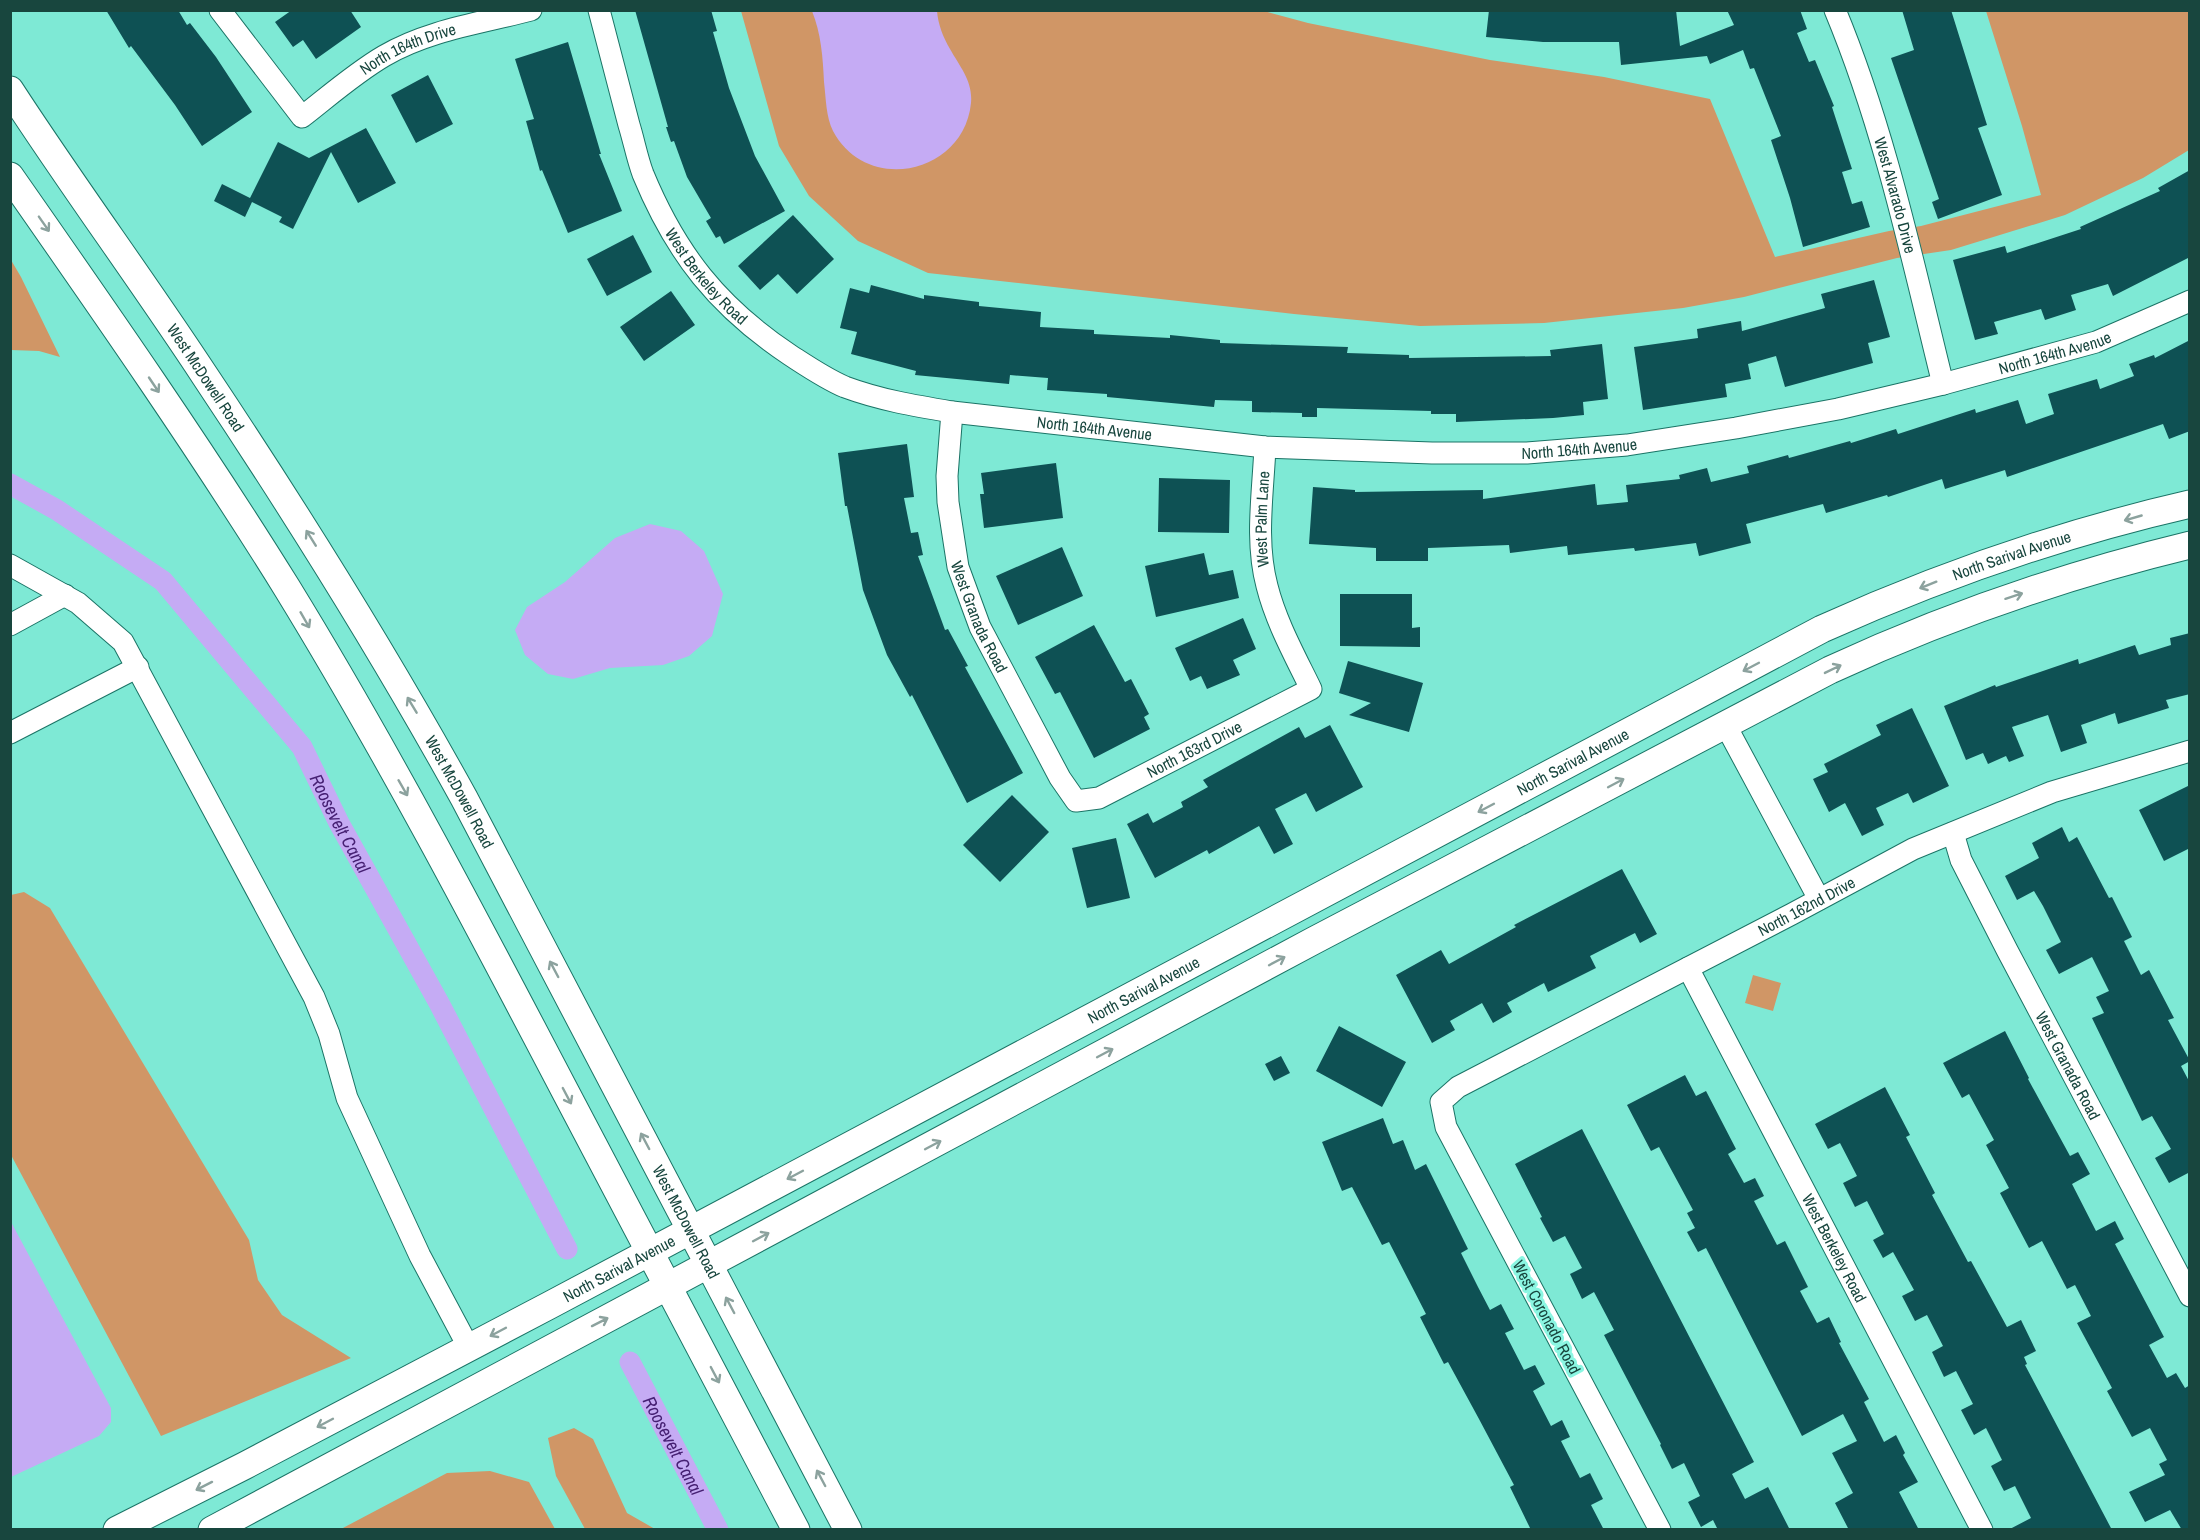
<svg xmlns="http://www.w3.org/2000/svg" width="2200" height="1540" viewBox="0 0 2200 1540" font-family="'Archivo Narrow',sans-serif">
<rect width="100%" height="100%" fill="#7ee9d5"/>
<path fill="#d09666" d="M741,11H1264L1308,23L1490,60L1604,77L1710,99L1775,257L1889,231L1921,226L2041,195L2022,126L1986,11H2189V150L2143,178L2065,215L1951,250L1897,258L1744,297L1683,308L1544,323L1420,326L1294,314L928,273L858,241L809,196L779,146Z
M11,260L21,277L60,357L39,351L11,350Z
M24,892L50,908L249,1240L258,1280L282,1315L351,1358L161,1436L11,1155V895Z
M1753,975L1781,983L1773,1011L1745,1003Z
M574,1428L593,1439L627,1513L655,1529H585L556,1476L548,1438Z
M490,1471L529,1482L555,1529H341L447,1473Z"/>
<path fill="#c5abf4" d="M812,11H937C938,24 943,37 950,49C960,67 973,81 971,103C964,174 867,195 833,131C826,117 826,99 824,82C823,58 821,33 812,11Z
M650,524L681,531L704,551L723,594L712,636L689,656L663,665L610,668L573,679L548,674L525,655L515,630L527,607L565,582L615,538Z
M11,1222L111,1408V1422L99,1436L11,1477Z"/>
<g fill="none" stroke-linecap="round" stroke-linejoin="round">
<g stroke="#c5abf4" stroke-width="21">
<path id="s1" d="M10,484L57,510L163,581L302,747L339,823L439,1003L567,1249"/>
<path id="s2" d="M630,1362L718,1530"/>
</g>
</g>
<path fill="#0e5154" d="M106,10H178L187,25L190,23L216,57L252,112L202,146L175,105L131,46L129,48Z
M292,10H350L361,27L316,59L303,40L293,47L275,22Z
M635,10H711L717,31L713,32L729,88L755,156L785,211L724,244L720,236L716,238L706,221L711,218L687,177L674,141L671,142L666,127H668Z
M1489,10H1676L1680,46L1734,25L1727,10H1800L1807,29L1797,33L1809,62L1815,60L1834,106L1832,107L1852,169L1842,172L1852,204L1862,201L1870,227L1803,247L1790,198L1771,140L1781,136L1754,68L1750,69L1743,50L1710,64L1707,56L1621,65L1619,42H1543L1486,37Z
M1902,10H1951L1987,125L1978,128L2002,195L1938,219L1932,202L1939,199L1891,58L1914,50Z
M568,42L601,154H599L622,211L568,233L542,170L540,171L526,121L534,119L515,59Z
M428,75L453,124L416,143L391,95Z
M366,128L396,183L358,203L331,152L293,229L279,222L282,217L252,202L245,217L214,201L222,184L250,198L278,142L309,158Z
M2190,170V257L2113,296L2108,284L2071,295L2076,310L2045,320L2041,309L1994,322L1998,334L1975,340L1953,260L2005,246L2007,253L2081,229L2080,227L2160,191L2158,188Z
M793,215L834,259L797,294L778,274L760,290L738,266Z
M633,235L652,272L607,296L587,259Z
M1874,280L1890,337L1868,343L1873,363L1785,387L1776,356L1748,364L1751,379L1725,384L1727,397L1643,410L1634,347L1698,338L1697,329L1741,321L1742,331L1825,308L1821,294Z
M871,285L924,299V295L979,302V306L1041,312L1040,327L1094,330V334L1170,338V335L1220,340V343L1348,347L1347,353L1409,355V358L1551,356L1550,350L1602,344L1608,399L1583,402L1584,415L1553,418L1456,422V414H1431V411L1317,408V417H1302V413L1252,412V401L1215,400L1214,407L1107,397V394L1047,390L1048,378L1010,375L1009,384L915,375L916,371L851,354L857,332L840,328L850,288L869,293Z
M671,291L695,325L644,361L620,327Z
M2190,340V431L2169,439L2163,424L2007,477L2005,470L1945,489L1942,479L1888,497L1887,495L1826,513L1823,504L1746,524L1751,543L1699,556L1696,543L1635,551L1634,548L1568,555L1567,546L1510,553L1509,545L1428,548V561H1376V548L1309,544L1313,487L1355,490V492L1483,490V499L1595,484L1597,505L1628,502L1626,485L1680,479L1679,475L1707,468L1711,482L1749,473L1747,466L1788,455L1789,458L1850,441L1851,443L1896,429L1898,434L1975,409L1976,413L2018,400L2026,424L2054,414L2048,394L2097,379L2100,389L2134,376L2129,364L2154,355L2155,358Z
M907,444L914,497L904,498L911,533L918,532L923,555L918,556L945,630L948,629L968,666L965,667L1023,773L967,803L912,695L910,697L887,655L863,590L847,506H845L838,453Z
M1056,463L1063,518L984,528L980,494H984L981,473Z
M1159,478L1230,480L1229,533L1158,532Z
M1062,547L1083,596L1018,625L996,576Z
M1204,553L1209,575L1233,570L1239,598L1156,617L1145,566Z
M1340,594H1412V628L1420,627V647L1340,646Z
M1243,618L1256,649L1233,660L1240,675L1207,689L1201,676L1190,681L1175,648Z
M1094,625L1125,682L1131,679L1149,714L1144,717L1150,729L1094,758L1060,692L1055,694L1035,657Z
M2190,633V694L2166,700L2169,708L2118,724L2115,713L2081,725L2087,743L2061,752L2048,715L2012,727L2024,756L2009,762L2006,756L1988,764L1983,753L1966,760L1944,706L1995,685L1996,687L2078,659L2079,664L2135,645L2139,655L2171,645L2170,638Z
M1348,661L1423,683L1409,732L1349,715L1371,703L1339,693Z
M1912,708L1949,786L1913,803L1908,793L1876,808L1884,825L1862,836L1845,803L1829,812L1813,779L1828,772L1824,764L1881,735L1876,725Z
M1330,725L1363,787L1316,812L1306,793L1275,809L1293,844L1274,854L1259,826L1209,854L1207,850L1155,878L1127,824L1148,813L1153,823L1183,807L1181,802L1208,787L1203,780L1299,727L1305,738Z
M2190,785V848L2164,861L2139,810Z
M1012,795L1049,832L1000,882L963,845Z
M2062,827L2069,842L2077,837L2109,898L2112,897L2132,937L2124,941L2141,975L2149,970L2174,1018L2168,1020L2190,1061L2181,1066L2190,1083V1172L2169,1183L2155,1158L2171,1149L2152,1116L2142,1121L2092,1018L2104,1013L2096,997L2109,991L2092,957L2059,974L2046,950L2061,942L2043,906L2034,891L2017,900L2005,876L2039,858L2032,843Z
M1116,838L1130,898L1087,908L1072,848Z
M1622,869L1657,934L1640,943L1635,933L1590,956L1596,968L1548,992L1544,983L1507,1003L1512,1012L1493,1023L1482,1003L1450,1021L1455,1030L1432,1043L1396,975L1441,950L1449,964L1516,927L1514,925Z
M1339,1026L1406,1062L1382,1107L1316,1071Z
M2005,1031L2029,1078L2028,1079L2070,1156L2078,1152L2090,1174L2072,1184L2096,1231L2115,1221L2124,1239L2115,1244L2164,1337L2149,1345L2167,1378L2176,1373L2185,1388L2190,1385V1530H2182L2170,1510L2145,1522L2129,1492L2165,1475L2159,1464L2167,1460L2150,1428L2132,1437L2107,1391L2112,1388L2077,1323L2091,1316L2075,1285L2067,1289L2042,1241L2029,1248L2000,1193L2009,1188L1986,1145L1994,1140L1969,1094L1962,1098L1943,1063Z
M1281,1056L1290,1073L1274,1081L1265,1064Z
M1685,1075L1696,1096L1706,1091L1736,1149L1728,1154L1744,1183L1755,1178L1764,1196L1754,1201L1777,1245L1785,1241L1808,1287L1800,1291L1817,1323L1829,1317L1841,1342L1839,1343L1869,1399L1864,1402L1884,1442L1896,1435L1905,1453L1903,1455L1918,1482L1899,1492L1919,1530H1849L1835,1503L1853,1493L1832,1453L1857,1441L1843,1414L1802,1436L1706,1248L1698,1252L1687,1232L1695,1228L1687,1213L1693,1210L1659,1147L1651,1151L1627,1105Z
M1885,1087L1910,1135L1906,1137L1935,1193L1932,1195L1968,1262L1971,1261L2007,1327L2021,1320L2036,1351L2024,1357L2027,1364L2025,1365L2112,1530H2008L2031,1518L2015,1486L2004,1491L1991,1466L2002,1460L1986,1428L1974,1435L1961,1410L1973,1404L1956,1371L1944,1377L1932,1352L1943,1346L1927,1315L1915,1321L1902,1296L1914,1290L1893,1252L1883,1258L1873,1240L1884,1234L1867,1201L1855,1207L1843,1183L1857,1176L1840,1143L1828,1149L1815,1124Z
M1383,1118L1393,1144L1403,1140L1415,1170L1426,1164L1468,1249L1461,1253L1478,1287L1490,1310L1501,1304L1514,1329L1505,1333L1524,1370L1535,1365L1545,1384L1533,1391L1551,1426L1562,1420L1570,1437L1561,1441L1580,1478L1590,1473L1603,1499L1591,1505L1604,1530H1531L1510,1487L1514,1485L1479,1419L1448,1362L1444,1364L1420,1317L1426,1314L1389,1242L1382,1245L1352,1187L1342,1191L1322,1142Z
M1582,1129L1754,1462L1732,1474L1745,1499L1768,1487L1790,1530H1718L1713,1520L1701,1527L1688,1502L1700,1496L1684,1463L1672,1469L1660,1445L1661,1444L1604,1335L1614,1330L1594,1292L1582,1299L1570,1274L1582,1268L1565,1236L1553,1242L1540,1218L1542,1217L1515,1164Z"/>
<g fill="none" stroke-linecap="round" stroke-linejoin="round">
<defs>
<g id="minor">
<path id="s3" d="M220,10L302,117C329,96 355,73 384,56C428,30 482,23 531,10"/>
<path id="s4" d="M599,10C609,49 619,87 629,125C634,141 637,158 643,174C676,254 718,307 790,355C807,366 826,379 845,387C880,400 916,406 952,412L1265,447L1432,453H1527L1627,445L1736,428L1838,409L1943,384L2096,342L2190,301"/>
<path id="s5" d="M1835,10C1885,130 1912,259 1943,384"/>
<path id="s6" d="M952,412L947,476L948,502L958,567L980,627L1060,778L1076,801L1099,798L1311,689C1295,656 1276,622 1267,586C1255,541 1263,493 1265,447"/>
<path d="M10,565L78,603L123,642L314,997L329,1034L347,1098L420,1256L469,1348"/>
<path d="M10,625L65,595"/>
<path d="M1726,726L1819,899"/>
<path d="M10,733L138,667"/>
<path id="s7" d="M1953,833L1961,860L2007,950L2190,1296"/>
<path id="s8" d="M1688,968L1982,1530"/>
<path id="s9" d="M1660,1530L1446,1127L1441,1102L1458,1087L1792,914L1913,849L2052,792L2190,751"/>
</g>
<g id="major">
<path id="s10" d="M10,90C73,187 142,280 205,376C297,514 384,653 464,798L848,1530"/>
<path d="M10,176C105,312 200,448 287,588C387,751 476,921 565,1091C641,1237 719,1383 796,1530"/>
<path id="s11" d="M117,1530L244,1466L550,1305L1822,629C1940,576 2063,533 2190,504"/>
<path d="M212,1530L1313,941L1830,670C1945,617 2066,575 2190,545"/>
</g>
</defs>
<use href="#minor" stroke="#1b7466" stroke-width="23"/>
<use href="#major" stroke="#1b7466" stroke-width="29"/>
<use href="#minor" stroke="#fff" stroke-width="21"/>
<use href="#major" stroke="#fff" stroke-width="27"/>
</g>
<defs><path id="oneway-shaft" d="M-6 0H5M1.5-3L5.5 0L1.5 3" fill="none" stroke-width="1.6" stroke-linecap="round" stroke-linejoin="round" transform="scale(1.5)"/></defs>
<g stroke="#8ca29e">
<use href="#oneway-shaft" transform="translate(44 224) rotate(55)"/>
<use href="#oneway-shaft" transform="translate(154 385) rotate(56)"/>
<use href="#oneway-shaft" transform="translate(2133 518) rotate(164)"/>
<use href="#oneway-shaft" transform="translate(311 538) rotate(-122)"/>
<use href="#oneway-shaft" transform="translate(1928 585) rotate(158)"/>
<use href="#oneway-shaft" transform="translate(2014 596) rotate(-18)"/>
<use href="#oneway-shaft" transform="translate(305 620) rotate(60)"/>
<use href="#oneway-shaft" transform="translate(1751 667) rotate(152)"/>
<use href="#oneway-shaft" transform="translate(1833 669) rotate(-26)"/>
<use href="#oneway-shaft" transform="translate(412 705) rotate(-121)"/>
<use href="#oneway-shaft" transform="translate(1616 783) rotate(-28)"/>
<use href="#oneway-shaft" transform="translate(403 788) rotate(60)"/>
<use href="#oneway-shaft" transform="translate(1486 808) rotate(152)"/>
<use href="#oneway-shaft" transform="translate(1277 961) rotate(-28)"/>
<use href="#oneway-shaft" transform="translate(554 969) rotate(-118)"/>
<use href="#oneway-shaft" transform="translate(1105 1053) rotate(-28)"/>
<use href="#oneway-shaft" transform="translate(567 1096) rotate(62)"/>
<use href="#oneway-shaft" transform="translate(645 1141) rotate(-118)"/>
<use href="#oneway-shaft" transform="translate(933 1145) rotate(-28)"/>
<use href="#oneway-shaft" transform="translate(795 1175) rotate(152)"/>
<use href="#oneway-shaft" transform="translate(761 1237) rotate(-28)"/>
<use href="#oneway-shaft" transform="translate(730 1305) rotate(-118)"/>
<use href="#oneway-shaft" transform="translate(600 1322) rotate(-27)"/>
<use href="#oneway-shaft" transform="translate(498 1332) rotate(152)"/>
<use href="#oneway-shaft" transform="translate(715 1375) rotate(62)"/>
<use href="#oneway-shaft" transform="translate(325 1423) rotate(152)"/>
<use href="#oneway-shaft" transform="translate(821 1478) rotate(-118)"/>
<use href="#oneway-shaft" transform="translate(204 1486) rotate(153)"/>
</g>
<g text-anchor="middle" dominant-baseline="central" stroke-width="6" stroke-linejoin="round" paint-order="stroke">
<g font-size="16" fill="#18463e" stroke="#8bf6e2">
<text stroke="none"><textPath href="#s3" startOffset="262">North 164th Drive</textPath></text>
<text stroke="none"><textPath href="#s5" startOffset="195">West Alvarado Drive</textPath></text>
<text stroke="none"><textPath href="#s4" startOffset="291">West Berkeley Road</textPath></text>
<text stroke="none"><textPath href="#s4" startOffset="1696">North 164th Avenue</textPath></text>
<text stroke="none"><textPath href="#s10" startOffset="348">West McDowell Road</textPath></text>
<text stroke="none"><textPath href="#s4" startOffset="724">North 164th Avenue</textPath></text>
<text stroke="none"><textPath href="#s4" startOffset="1210">North 164th Avenue</textPath></text>
<text stroke="none"><textPath href="#s6" startOffset="860">West Palm Lane</textPath></text>
<text stroke="none"><textPath href="#s11" startOffset="2132">North Sarival Avenue</textPath></text>
<text stroke="none"><textPath href="#s6" startOffset="210">West Granada Road</textPath></text>
<text stroke="none"><textPath href="#s6" startOffset="549">North 163rd Drive</textPath></text>
<text stroke="none"><textPath href="#s11" startOffset="1646">North Sarival Avenue</textPath></text>
<text stroke="none"><textPath href="#s10" startOffset="834">West McDowell Road</textPath></text>
<text stroke="none"><textPath href="#s9" startOffset="897">North 162nd Drive</textPath></text>
<text stroke="none"><textPath href="#s11" startOffset="1160">North Sarival Avenue</textPath></text>
<text stroke="none"><textPath href="#s7" startOffset="260">West Granada Road</textPath></text>
<text stroke="none"><textPath href="#s10" startOffset="1320">West McDowell Road</textPath></text>
<text stroke="none"><textPath href="#s8" startOffset="316">West Berkeley Road</textPath></text>
<text stroke="none"><textPath href="#s11" startOffset="566">North Sarival Avenue</textPath></text>
<text transform="translate(1547 1317) rotate(62)">West Coronado Road</text>
</g>
<g font-size="18" font-style="italic" fill="#462073" stroke="#8bf6e2">
<text stroke="none"><textPath href="#s1" startOffset="483">Roosevelt Canal</textPath></text>
<text stroke="none"><textPath href="#s2" startOffset="94">Roosevelt Canal</textPath></text>
</g>
</g>
<rect width="2200" height="1540" fill="none" stroke="#18463e" stroke-width="24"/>
</svg>
